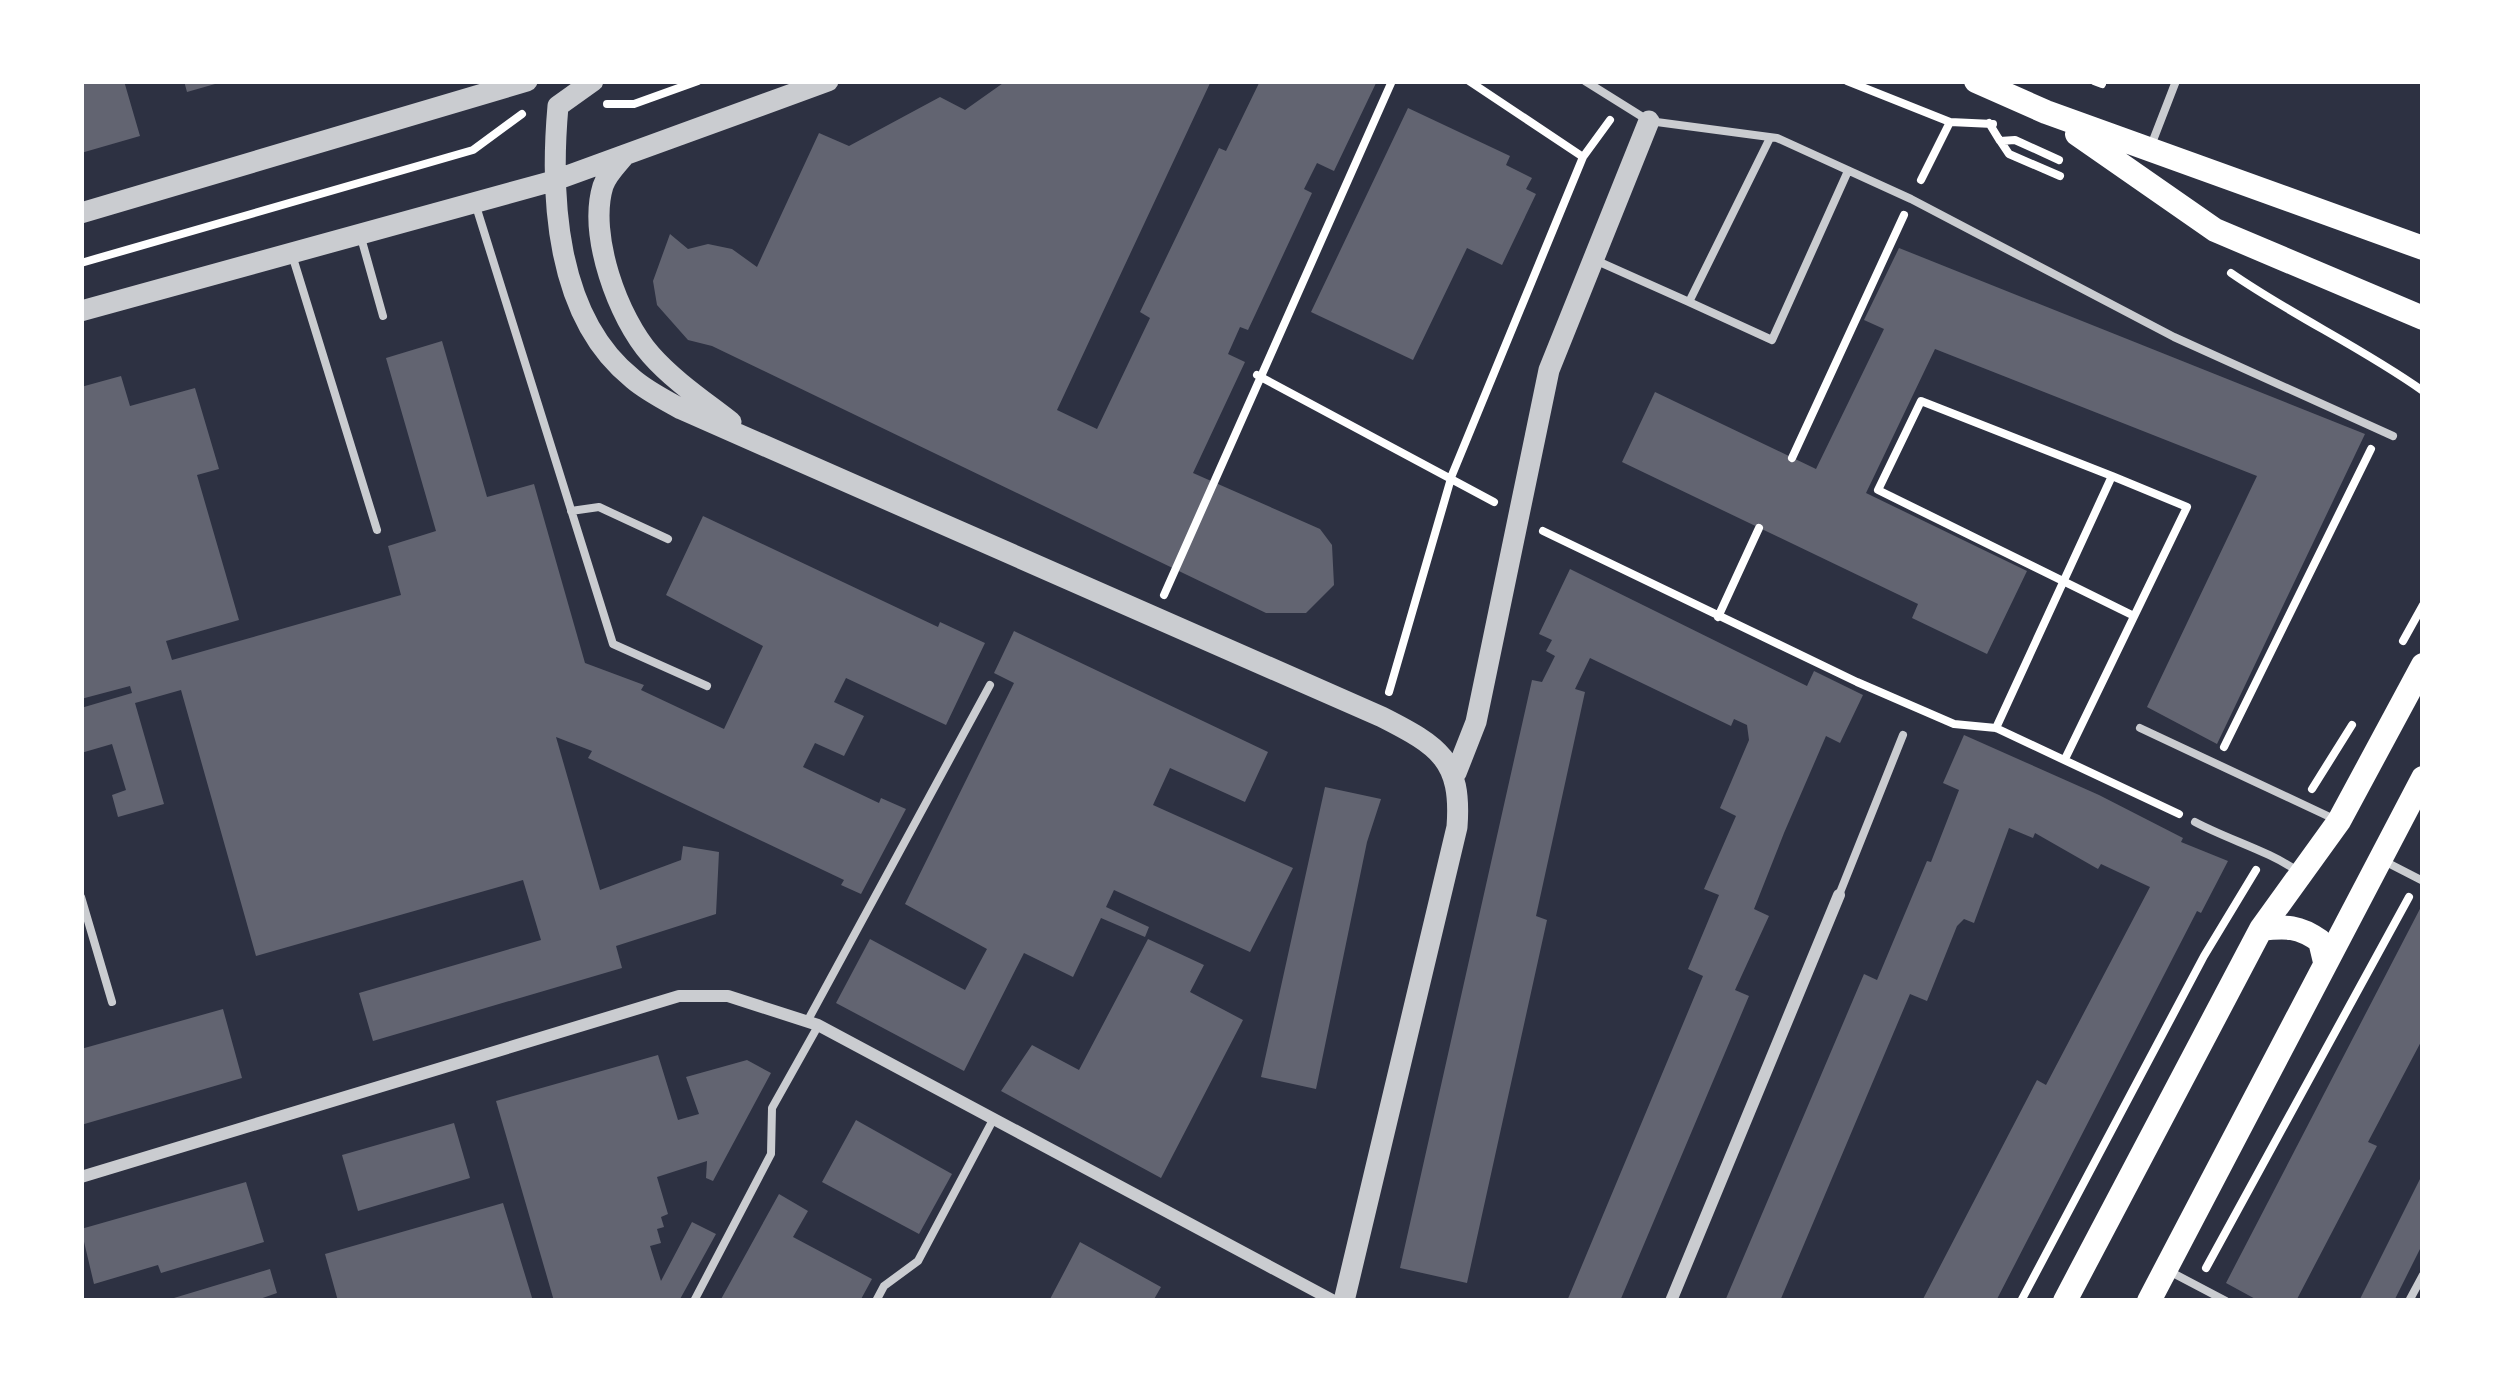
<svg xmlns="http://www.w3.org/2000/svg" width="2504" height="1382" viewBox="0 0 2504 1382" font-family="Helvetica,sans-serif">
<rect width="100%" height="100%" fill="#2d3142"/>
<path fill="#626471" d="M81,81H124L140,136L81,153Z
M184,81H222V82L187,92Z
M1006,81H1211L1057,410L1097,429L1150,318L1140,312L1219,148L1226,151L1260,81H1377L1334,171L1317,163L1304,189L1312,193L1248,330L1240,327L1228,354L1245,362L1193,473L1320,529L1332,545L1334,585L1306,613H1266L712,346L688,340L657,305L653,281L670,234L688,249L708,244L732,249L757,267L819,133L849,146L940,97L965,110Z
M1408,108L1510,156L1506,165L1532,178L1526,189L1536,194L1502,265L1467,248L1413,360L1311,312Z
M1899,248L2365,434L2217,744L2147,707L2257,476L1935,349L1866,493L2027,571L1987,654L1912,618L1918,604L1622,462L1655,392L1816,469L1884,329L1864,320Z
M442,341L487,497L534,484L585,663L644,685L641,690L724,729L763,646L666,595L703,516L938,627L940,622L985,643L946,725L846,678L834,702L864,716L844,756L815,743L803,767L879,803L881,798L906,809L861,894L841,885L844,880L588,758L592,751L556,737L600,890L681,860L683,846L719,852L716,914L616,946L622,968L373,1041L359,993L541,940L523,880L256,956L181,690L135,703L164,804L118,817L112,795L126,790L112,744L81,753V708L132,693L130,686L81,699V387L121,376L130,406L195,388L219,469L197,475L239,620L166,641L172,660L401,595L388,546L436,531L386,358Z
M1570,569L1807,686L1814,671L1863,695L1840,743L1826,736L1784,833L1754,909L1769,916L1735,990L1749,996L1620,1301H1567L1703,976L1688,969L1719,895L1704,889L1736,816L1720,808L1749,740L1747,725L1734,719L1731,726L1590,658L1575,689L1585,692L1536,916L1547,920L1467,1283L1400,1268L1532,680L1542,682L1555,656L1546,651L1552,640L1539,634Z
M1014,631L1268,752L1245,802L1170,768L1153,805L1293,868L1250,952L1114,890L1106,907L1149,927L1145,937L1101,918L1073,977L1024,953L964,1071L836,1003L870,939L965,990L987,949L905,904L1014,683L994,673Z
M1964,735L2099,795L2183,838L2181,842L2228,861L2201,913L2197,911L1996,1301H1922L2037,1080L2046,1085L2150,887L2101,864L2098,869L2035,833L2033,838L2009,828L1974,923L1964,919L1957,926L1927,1001L1910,994L1780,1301H1725L1864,974L1877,980L1927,861L1931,862L1959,790L1943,783Z
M1325,787L1381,799L1367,842L1316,1089L1261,1077Z
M2423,903V1038L2368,1142L2377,1146L2296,1301H2259L2226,1283Z
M1148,939L1204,965L1190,992L1243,1020L1161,1178L1001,1091L1032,1045L1079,1070Z
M223,1009L242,1078L81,1125V1049Z
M658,1055L678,1120L699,1114L686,1077L747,1060L771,1073L713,1181L706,1178L707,1161L657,1177L668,1214L661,1217L664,1227L657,1229L661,1243L650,1246L661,1281L692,1222L716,1234L679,1301H554L496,1101Z
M856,1120L952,1174L919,1234L822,1182Z
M454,1123L470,1178L358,1211L342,1155Z
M2423,1173V1243L2394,1301H2359Z
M246,1182L264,1242L161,1273L158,1265L94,1284L81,1229Z
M779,1194L808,1211L793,1237L872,1279L860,1301H720Z
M503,1203L533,1301H338L325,1254Z
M1080,1242L1161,1287L1153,1301H1049Z
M270,1269L277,1293L254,1301H164Z"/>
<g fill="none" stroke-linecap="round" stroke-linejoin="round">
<path stroke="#fff" stroke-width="8" d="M1847,81L1950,122L1993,124
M2094,81L2102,84
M607,104H634L698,81
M1989,123L2000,141L2015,140L2059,160
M2001,142L2009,154L2060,176
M1583,157L1610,120
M1921,180L1950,122
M81,263L473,150L522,114
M2231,273C2293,316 2361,347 2423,391
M1257,375L1494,502
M1792,458L1904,215
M2112,476L1921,401L1878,490L2134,616
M1543,531L1857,682L1954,724L1996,728L2179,814
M1164,595L1392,81
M1718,617L1759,528
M2403,641L2423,605
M1389,692L1452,475L1583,157L1469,81
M1996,728L2112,476L2187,507L2065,759
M2224,747L2371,449
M2312,789L2352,725
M2206,1268L2409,897
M2021,1301L2204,956L2256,870"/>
<path stroke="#caccd0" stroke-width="8" d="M1585,81L1649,121L1777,138L1911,199L2174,337L2393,436
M2152,143L2176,81
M475,203L613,644L707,686
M360,234L383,316
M293,258L377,530
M1595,260L1689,302L1770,138
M1689,302L1772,340L1848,171
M571,511L599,507L668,539
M2140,728L2332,818
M2195,822C2231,841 2267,850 2299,872
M2386,862L2423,881
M1839,895L1903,735
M81,897L112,1002
M808,1020L990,685
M2167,1270L2226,1301
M694,1301L771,1154L772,1108L818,1026
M876,1301L884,1286L918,1261L994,1118
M2409,1301L2423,1275"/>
<path stroke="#caccd0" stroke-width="12" d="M81,1177L679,996H728L818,1025L1334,1301
M1671,1301L1839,895"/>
<path stroke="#caccd0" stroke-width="21" d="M593,81L558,106C550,196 555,317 633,379C647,391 665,400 681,409L1382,717C1439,746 1462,760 1457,827L1344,1301
M625,155C617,165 607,174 603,186C588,235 618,318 651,355C673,380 704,401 731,422
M81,213L527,81
M81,311L553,181L828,81
M1456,773L1476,722L1549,370L1649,121"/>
<path stroke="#fff" stroke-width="24" d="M1976,81L2046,112L2423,248
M2077,134L2215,230L2423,318
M2261,929C2286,926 2299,926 2320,941L2325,962
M2065,1301L2261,929L2339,821L2423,665
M2149,1301L2423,778"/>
</g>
<rect width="2504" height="1382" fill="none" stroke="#ffffff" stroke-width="168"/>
</svg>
